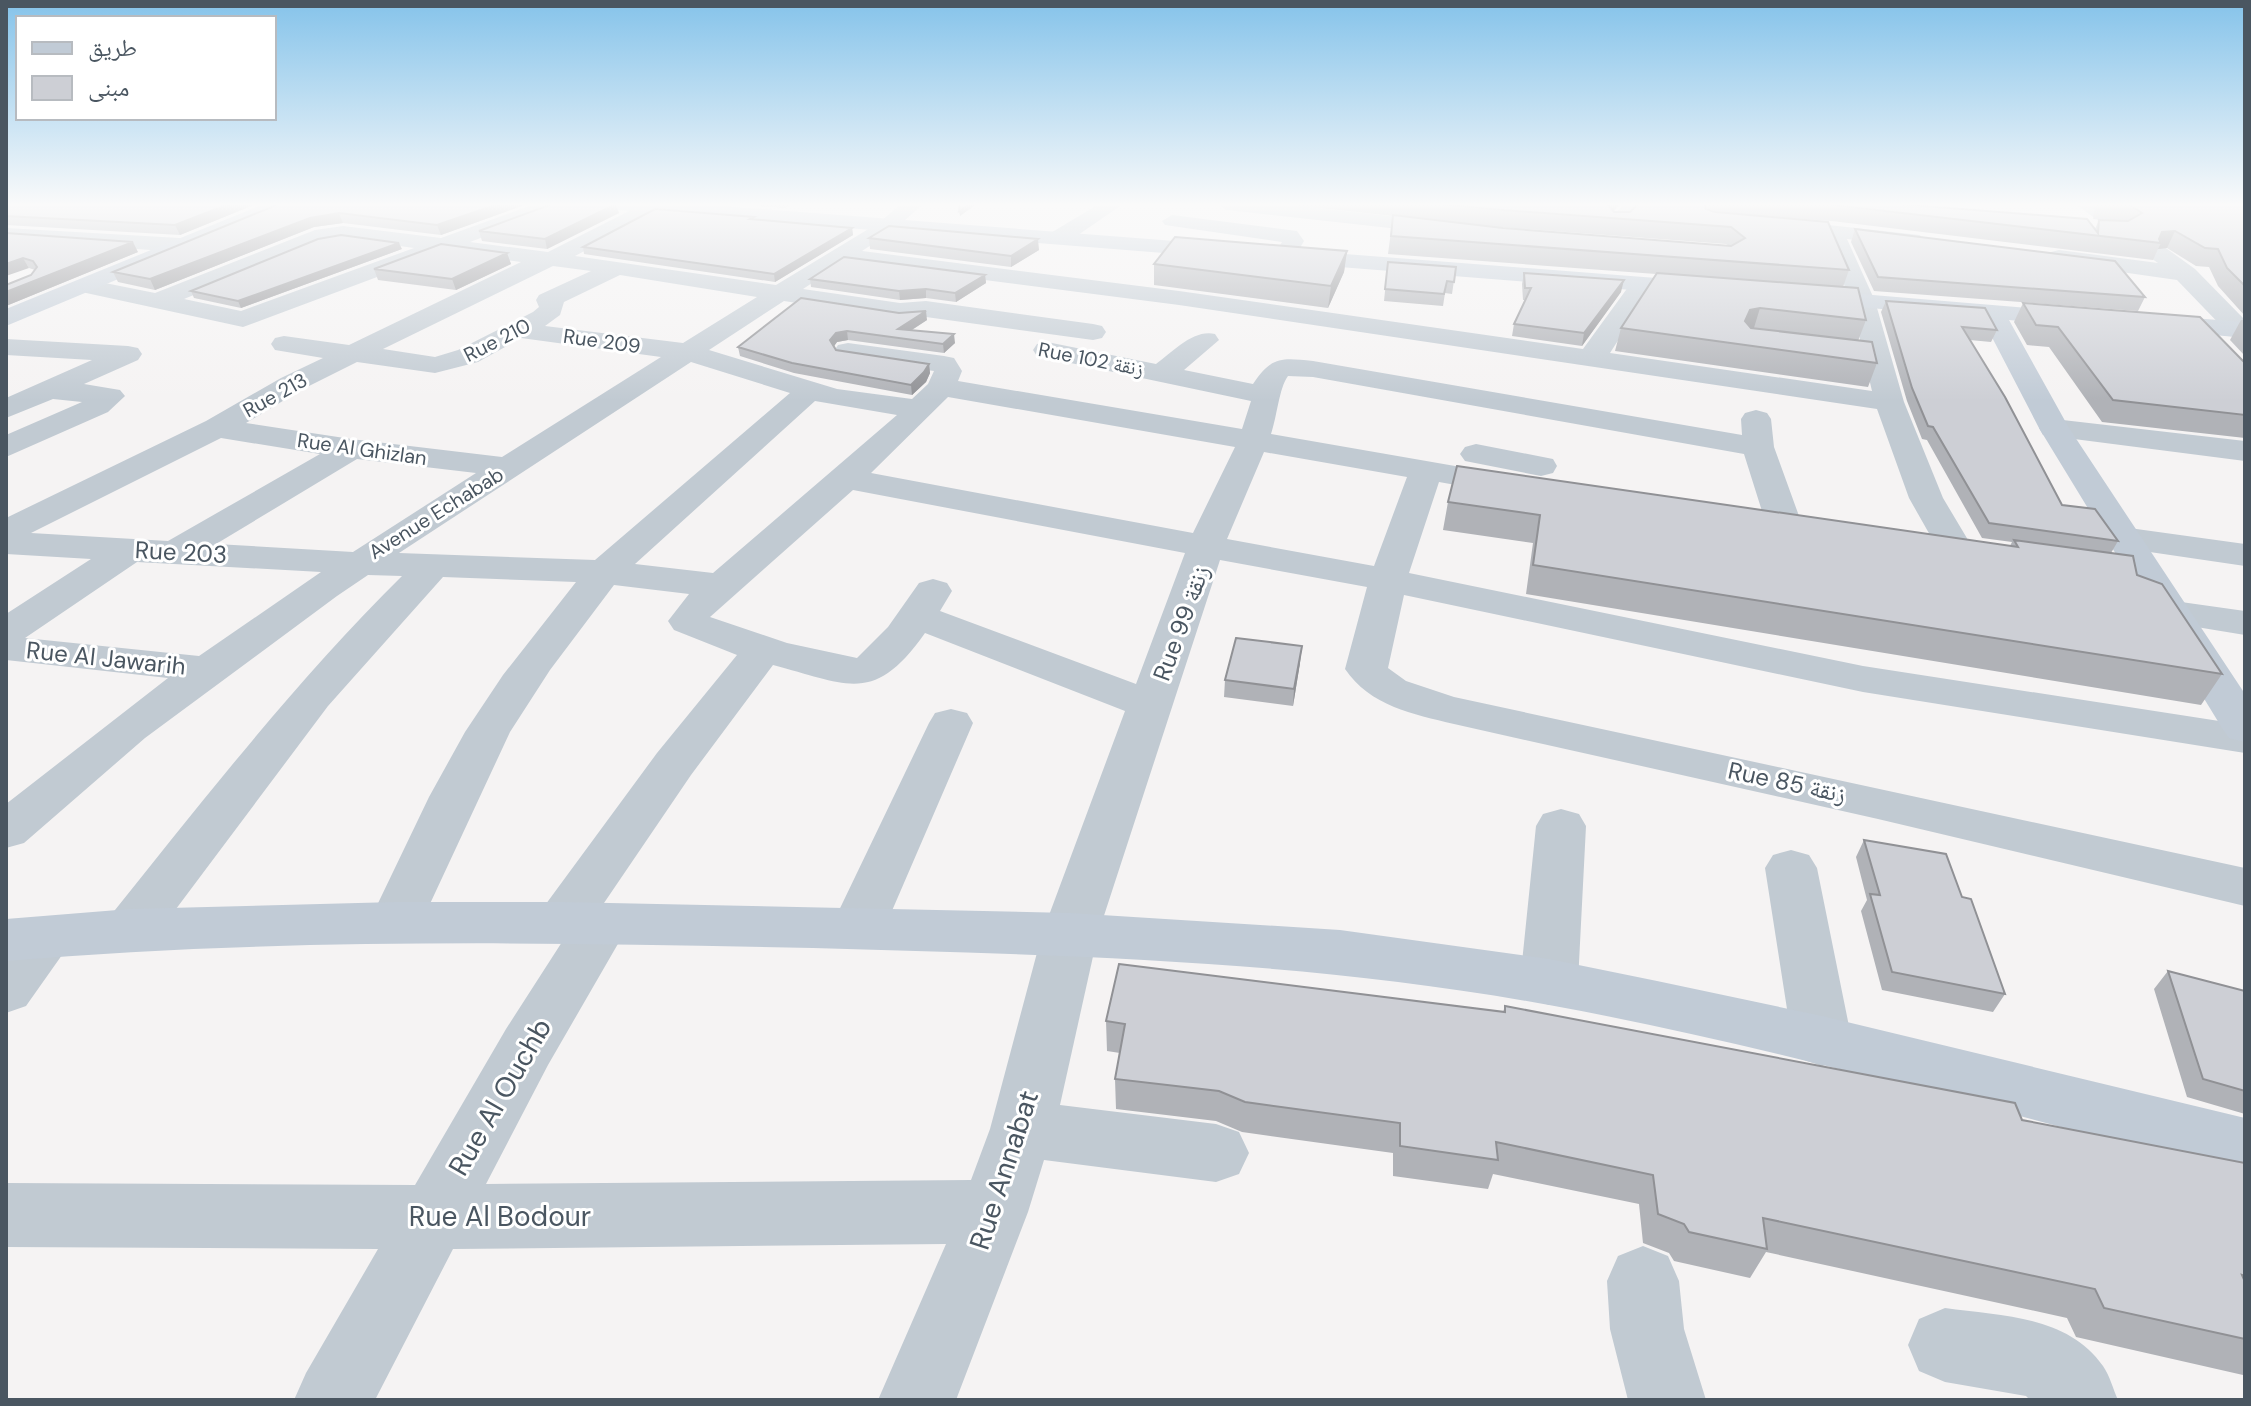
<svg xmlns="http://www.w3.org/2000/svg" width="2251" height="1406" viewBox="0 0 2251 1406" font-family="'DM Sans','Noto Naskh Arabic',sans-serif">
<rect width="100%" height="100%" fill="#f5f3f3"/>
<g fill="none" stroke-linecap="round" stroke-linejoin="round">
<path fill="#c1cad2" fill-rule="evenodd" d="M535,204H563L560,208L470,242L548,252L643,204H660L662,207L659,211L575,256L776,285L880,222L901,204H923L894,230L862,251L1179,291L1583,349L1634,279H1650L1654,284L1610,353L1872,391L1851,301L1824,237L1773,231L1762,225L1773,219L1920,235L1923,240L1912,247L1847,239L1875,301L1904,402L1943,498L1974,550L1969,558L1956,561L1943,558L1909,498L1877,409L1179,305L844,262L803,289L900,303L926,301L1093,324L1102,326L1106,332L1102,338L1093,340L926,317L900,319L784,301L709,350L837,389L912,399L928,384L934,371L848,359L838,357L834,351L838,345L848,343L944,356L954,358L962,371L958,381L1242,429L1251,401L1047,358L1037,356L1033,350L1037,344L1047,342L1156,364C1173,352 1193,329 1215,334L1219,340L1184,370L1253,384C1272,356 1281,358 1313,361L1742,435L1741,419L1745,413L1756,410L1767,413L1771,419L1774,447L1803,527L1798,535L1785,538L1772,535L1767,527L1744,454L1313,377L1288,376C1279,388 1277,417 1271,434L1524,478L1529,485L1524,492L1512,495L1439,482L1409,573L1863,666L2245,725V753L1863,692L1404,595L1388,668L1406,681L1454,697L2245,868V906L1878,819L1454,724C1413,714 1370,706 1345,669L1367,587L1220,560L1098,934L1060,1105L1216,1124L1239,1132L1249,1153L1239,1174L1216,1182L1044,1160L1028,1212L956,1400H878L946,1244L453,1249L375,1400H294L306,1373L378,1249L6,1247V1183L415,1185L506,1029L562,942L543,936L535,922L543,908L657,753L737,655L674,630L668,621L689,594L614,585L550,670L510,732L415,936L396,942L377,936L369,922L429,797L465,732L503,675L576,582L443,577L328,706L149,945L130,951L111,945L103,930L111,915C204,799 296,681 402,576L368,575L337,596L145,738L24,843L6,848V804L168,678L6,660V614L91,559L6,554V518L206,421L281,378L323,358L275,350L271,344L275,338L284,336L349,345L521,262L444,252L243,327L77,291L73,286L77,281L85,279L155,293L315,230L343,226L441,238ZM343,238L414,248L241,311L184,299L320,243ZM553,266L591,271L539,295L536,300L539,307L533,312L458,350L435,357L383,349ZM620,275L757,297L683,343L545,326L560,315L564,302ZM521,338L661,357L502,457L351,439L246,423L301,390L357,362L435,373L478,362ZM691,362L790,393L595,560L399,553ZM948,397L1235,447L1193,533L871,473ZM815,401L897,415L713,573L635,564ZM221,438L320,454L168,541L31,533ZM1264,452L1407,477L1374,566L1227,539ZM357,459L476,473L353,552L216,544ZM853,490L1185,553L1136,684L940,611L952,591L947,583L933,579L919,583L888,627L857,658L787,643L710,617ZM137,562L321,572L199,656L25,638ZM925,633L1125,711L1042,934L990,1129L971,1180L486,1184L548,1065L630,923L622,909L604,903L691,775L773,665C849,685 874,705 925,633Z
M1099,204H1123L1065,244H1049L1046,239L1049,234Z
M1217,204H1281L1453,223L1464,229L1453,235L1227,210Z
M1624,204H1646L1624,226H1610L1607,222Z
M2075,204H2098L2152,238L2195,269L2245,320V337L2231,336L2177,280L2051,262L2048,257L2051,252L2059,250L2158,263Z
M1172,215L1289,230L1297,231L1304,241L1291,263H1275L1272,258L1282,242L1165,225L1162,221Z
M6,228L180,238L191,245L180,252L6,240Z
M6,339L128,346L138,348L142,354L138,360L84,384L120,390L125,396L108,412L6,457V435L82,402L53,399L6,418V398L92,360L6,355Z
M2054,419L2245,441V461L2043,435L2039,428L2043,421Z
M1476,444L1553,459L1557,466L1553,473L1541,476L1465,461L1460,454L1465,447Z
M2122,527L2245,544V566L2109,546L2104,538L2109,530Z
M2174,601L2245,611V635L2160,621L2154,613L2160,605Z
M951,709L967,713L973,723L885,927L877,941L858,947L839,941L831,927L929,723L935,713Z
M1561,809L1579,814L1586,826L1578,982L1569,998L1549,1005L1529,998L1520,982L1536,826L1543,814Z
M1791,850L1809,855L1817,868L1852,1041L1843,1059L1822,1066L1801,1059L1792,1041L1765,868L1773,855Z
M46,917L66,923L74,938L26,1006L6,1013C6,969 0,933 46,917Z
M1643,1246L1668,1256L1679,1281L1684,1329L1706,1400H1628L1610,1329L1607,1281L1618,1256Z
M1945,1308C2001,1316 2067,1315 2103,1366C2110,1376 2113,1389 2118,1400H2030L2026,1396L1945,1382L1919,1371L1908,1345L1919,1319Z"/>
<path fill="#c1cbd6" fill-rule="evenodd" d="M264,204H291L288,208L6,326V309Z
M609,204H696L1708,282L1717,284L1720,289L1717,294L1708,296L619,210Z
M1801,289L2088,313L2092,318L2088,323L2079,326L2009,320L2069,428L2245,694V742L2229,738L2222,728L2039,428L1982,318L1792,301L1789,296L1792,291Z
M2152,315L2245,322V338L2143,328L2139,323L2143,318Z
M396,902H562L1070,913L1340,930L1549,959L1657,981L1822,1016L2245,1118V1176C2014,1116 1784,1048 1549,1005C1305,960 1061,955 813,948C544,942 275,938 6,961V919L130,909Z"/>
</g>
<path fill="#b0b2b7" fill-rule="evenodd" d="M6,204H256L180,235L6,225Z
M279,204H527L441,235L343,223L314,227L155,290L118,282L113,272Z
M734,204H792L785,208Z
M1283,204H1620L1613,212H1630L1638,204H1899L2095,229L2099,220L2121,221L2093,219L2095,204H2245V316L2218,286L2209,267L2196,266L2167,248L2158,249L2153,260L1832,221L1775,217L1849,270L1843,287L1866,320L1858,341L1877,363L1868,387L1615,351L1621,328L1656,274L1388,254L1393,216ZM1500,227L1726,244L1729,246L1503,228Z
M619,213L547,249L482,241L479,231Z
M754,217V219L852,228L853,235L775,282L584,254L583,247Z
M1855,229L2145,297L2138,311L1874,291L1851,242Z
M6,233L138,252L6,306V285L31,275L35,270L29,268Z
M869,238L1039,250L1011,267L870,249Z
M402,249L241,308L194,298L191,291Z
M1347,251L1344,272L1328,308L1154,285V264Z
M507,253L511,264L456,290L378,280L374,269Z
M1388,262L1456,267L1452,294L1445,293L1443,306L1384,301Z
M1524,273L1621,292L1582,346L1512,336L1514,324L1526,300H1523L1522,284Z
M985,275L986,283L956,302L926,298L900,300L811,287L810,279Z
M801,298L927,320L912,330L955,343L944,353L848,340L837,342L834,346L836,350L929,364L930,373L926,382L912,395L794,373L740,356L738,347Z
M1886,301L1997,330L1991,342L1970,340L2062,505L2118,541L2111,553L2137,575L2222,674L2201,705L1526,594L1533,543L1443,530L1448,502L2010,546L2012,542L1982,538L1927,440L1922,439L1907,401L1881,312Z
M2023,303L2245,363V438L2102,422L2049,347L2027,345L2014,322Z
M2241,320H2245V356L2230,340Z
M1300,663L1293,706L1224,697L1225,680Z
M1864,840L1962,897L2005,994L1993,1012L1882,990L1861,911L1867,900L1856,857Z
M2168,971L2245,991V1114L2187,1097L2154,989Z
M1505,1006L2022,1120L2245,1163V1373L2243,1375L2076,1337L2067,1318L1766,1252L1750,1278L1674,1261L1669,1253L1643,1243L1639,1204L1493,1174L1488,1189L1393,1176V1153L1242,1132L1216,1121L1116,1109L1115,1079L1120,1053L1107,1051L1106,1021L1503,1012Z"/>
<path fill="#909195" d="M229,204H256L180,235L175,225Z
M498,204H527L441,235L437,225Z
M616,204L619,213L547,249L545,239Z
M969,204H977L960,216L959,211Z
M1609,204H1620L1607,218L1608,205Z
M339,213L343,223L314,227L155,290L150,279L310,218Z
M852,228L853,235L775,282L774,274Z
M2175,231L2167,248L2158,249L2161,243L2157,242L2162,232Z
M1038,239L1039,250L1011,267V256Z
M133,242L138,252L6,306V292Z
M399,243L402,249L241,308L238,301Z
M1347,251L1344,272L1328,308L1331,286Z
M507,253L511,264L456,290L452,279Z
M23,258L29,268L6,276V264Z
M985,275L986,283L956,302L955,293Z
M1624,280L1621,292L1582,346L1584,333Z
M926,289V298L900,300L899,291Z
M1760,308L1753,331L1745,321L1750,310Z
M926,311L927,320L899,338L898,329Z
M847,331L848,340L837,342L832,349L830,340L836,333Z
M954,334L955,343L944,353L943,344Z
M929,364L930,373L926,382L912,395L911,385Z
M1302,646L1300,663L1293,706L1294,689Z"/>
<path fill="#cdcfd5" stroke="#909195" stroke-width="2" d="M6,204H229L175,225L6,216Z
M279,204H498L437,225L339,213L310,218L150,279L113,272Z
M552,204H616L545,239L479,231Z
M960,204H969L959,211Z
M1439,204H1609L1608,205L1614,212H1630L1638,204H1704L1706,209L1715,212L1828,222L1849,270L1391,236L1393,215L1503,228L1731,246L1745,238L1731,227L1503,210Z
M1825,204H1899L2087,219L2098,233L2099,220L2128,221L2142,213L2128,204H2245V286L2227,268L2218,249L2205,248L2175,231L2162,232L2159,239L2161,243Z
M655,209L754,217L750,219L852,228L774,274L583,247Z
M889,226L1038,239L1011,256L869,238Z
M1855,229L2115,261L2145,297L1878,277Z
M6,233L133,242L6,292V285L31,275L37,267L33,261L23,258L6,264Z
M341,235L399,243L238,301L191,291L318,239Z
M1175,237L1347,251L1331,286L1154,264Z
M441,244L507,253L452,279L374,269Z
M844,257L985,275L955,293L926,289L899,291L810,279Z
M1388,262L1456,267L1454,282L1447,281L1444,294L1385,289Z
M1524,273L1624,280L1584,333L1514,324L1531,288H1525Z
M1657,273L1858,288L1866,320L1760,308L1750,310L1745,321L1751,328L1872,342L1877,363L1621,328Z
M801,298L899,313L926,311L898,329L954,334L943,344L847,331L836,333L830,340L836,350L929,364L924,372L911,385L792,363L738,347Z
M1886,301L1985,308L1997,330L1962,327L2005,397L2062,505L2095,509L2118,541L1989,523L1933,427L1928,426L1912,388Z
M2023,303L2200,317L2245,363V415L2113,400L2058,327L2036,325Z
M1457,466L2018,547L2014,540L2133,556L2137,575L2162,584L2222,674L1533,565L1540,515L1448,502Z
M1236,638L1302,646L1294,689L1225,680Z
M1864,840L1946,854L1962,897L1971,899L2005,994L1892,972L1870,894L1880,895Z
M1119,964L1505,1012V1006L2015,1103L2022,1120L2245,1163V1276L2242,1275L2245,1282V1339L2104,1308L2095,1289L1763,1218L1767,1249L1689,1232L1684,1224L1658,1214L1653,1175L1496,1142L1498,1160L1400,1146V1123L1245,1102L1219,1091L1115,1079L1125,1024L1106,1021Z
M2168,971L2245,991V1091L2203,1079Z"/>
<linearGradient id="sky" x2="0" y2="1"><stop stop-color="#85c3ea"/><stop offset="0.51" stop-color="#fafafa"/><stop offset="1" stop-color="#fafafa" stop-opacity="0"/></linearGradient>
<rect width="2251" height="401" fill="url(#sky)"/>
<g text-anchor="middle" dominant-baseline="central" stroke-width="6" stroke-linejoin="round" paint-order="stroke">
<g font-size="20" fill="#4a5661" stroke="#fff">
<text transform="translate(497 340) rotate(-27)">Rue 210</text>
<text transform="translate(602 341) rotate(8)">Rue 209</text>
<text transform="translate(1091 359) rotate(11)">Rue 102 زنقة</text>
<text transform="translate(275 395) rotate(-29)">Rue 213</text>
<text transform="translate(362 449) rotate(8)">Rue Al Ghizlan</text>
<text transform="translate(436 513) rotate(-32)">Avenue Echabab</text>
</g>
<g font-size="24" fill="#4a5661" stroke="#fff">
<text transform="translate(181 552) rotate(3)">Rue 203</text>
<text transform="translate(1181 623) rotate(-70)">Rue 99 زنقة</text>
<text transform="translate(106 658) rotate(6)">Rue Al Jawarih</text>
<text transform="translate(1787 782) rotate(12)">Rue 85 زنقة</text>
</g>
<g font-size="28" fill="#4a5661" stroke="#fff">
<text transform="translate(500 1097) rotate(-60)">Rue Al Ouchb</text>
<text transform="translate(1004 1170) rotate(-72)">Rue Annabat</text>
<text x="500" y="1216">Rue Al Bodour</text>
</g>
</g>
<rect width="2251" height="1406" fill="none" stroke="#4a5661" stroke-width="16"/>
<rect x="16" y="16" width="260" height="104" fill="#ffffff" stroke="#b7bbc0" stroke-width="2"/>
<rect x="32" y="42" width="40" height="12" fill="#c1cbd6" stroke="#b7bbc0" stroke-width="2"/>
<text x="88" y="56" font-size="24" fill="#4a5661">طريق</text>
<rect x="32" y="76" width="40" height="24" fill="#cdcfd5" stroke="#b7bbc0" stroke-width="2"/>
<text x="88" y="96" font-size="24" fill="#4a5661">مبنى</text>
</svg>
